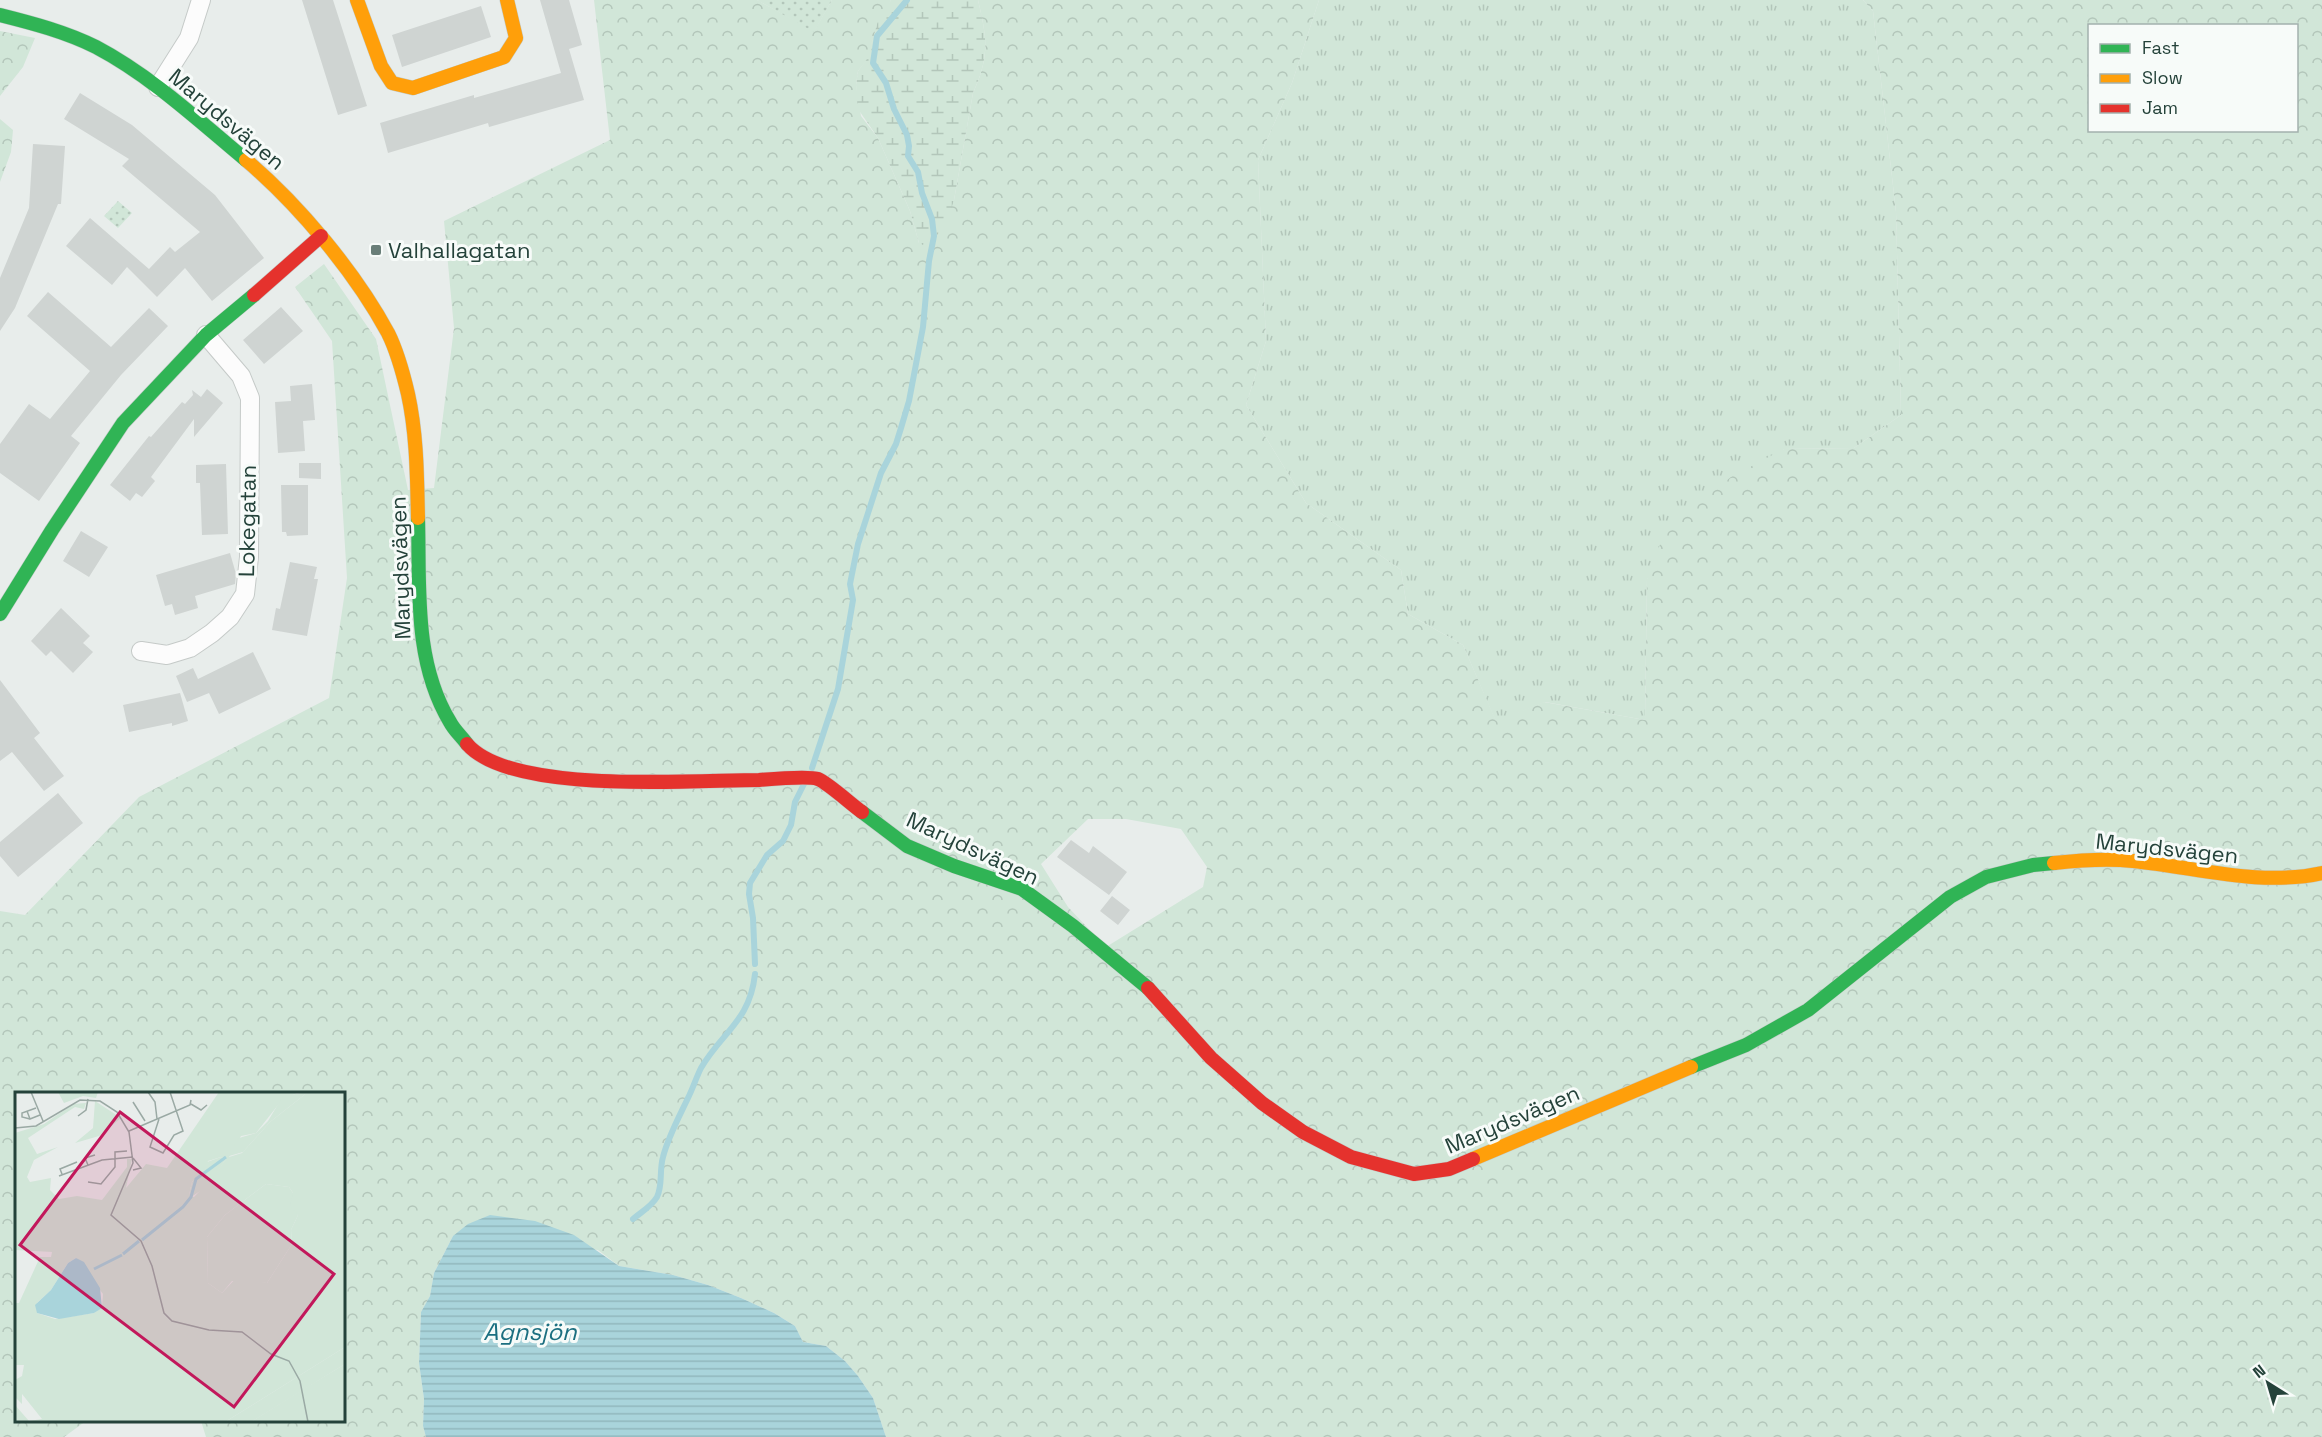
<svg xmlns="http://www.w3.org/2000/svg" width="2322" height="1437" viewBox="0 0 2322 1437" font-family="'Space Grotesk',sans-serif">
<defs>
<pattern id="grass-tufts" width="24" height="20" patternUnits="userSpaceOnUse" patternTransform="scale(1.5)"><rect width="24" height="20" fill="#d1e6d8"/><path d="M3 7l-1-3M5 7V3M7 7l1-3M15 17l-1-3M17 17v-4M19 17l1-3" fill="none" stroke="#b3c6ba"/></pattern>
<pattern id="forest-crowns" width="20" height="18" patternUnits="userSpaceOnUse" patternTransform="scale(1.5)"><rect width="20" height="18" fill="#d1e6d8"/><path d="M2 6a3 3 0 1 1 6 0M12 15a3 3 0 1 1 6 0" fill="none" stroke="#b3c6ba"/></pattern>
<pattern id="wetland-marsh" width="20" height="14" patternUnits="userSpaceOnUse" patternTransform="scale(1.5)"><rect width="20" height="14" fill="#d1e6d8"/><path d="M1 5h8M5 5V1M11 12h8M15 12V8" fill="none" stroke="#b3c6ba"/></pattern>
<pattern id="park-dots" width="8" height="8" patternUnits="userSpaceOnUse" patternTransform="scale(1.5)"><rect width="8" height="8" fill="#d1e6d8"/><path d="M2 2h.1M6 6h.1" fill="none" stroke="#b3c6ba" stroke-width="1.8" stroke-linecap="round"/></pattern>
<pattern id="water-rules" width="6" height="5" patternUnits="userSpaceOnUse" patternTransform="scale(1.5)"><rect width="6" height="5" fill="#a9d4db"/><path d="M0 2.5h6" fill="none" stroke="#91b7bd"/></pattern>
</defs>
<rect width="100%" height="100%" fill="#e8edeb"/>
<path fill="url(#grass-tufts)" d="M1319,0H1863L1873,11L1896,212L1901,415L1854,448L1784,449L1647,579L1645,720L1545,702L1496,722L1463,645L1408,614L1401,570L1306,503L1246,405L1266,341L1258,160L1292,83Z"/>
<path fill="url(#forest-crowns)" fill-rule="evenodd" d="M594,0H757L814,31L832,0H891L872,42L871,50L867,60L858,71L856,85L861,116L878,138L910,211L919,243L954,200L973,93C990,56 987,38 978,0H1319L1292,83L1258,160L1266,341L1246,405L1306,503L1401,570L1408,614L1463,645L1496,721L1544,702L1645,720L1647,579L1667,526L1731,477L1784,449L1854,448L1901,415L1896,212L1873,11L1863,0H2322V1437H886L873,1398L858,1376L845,1361L826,1346L803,1342L795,1326L774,1313L741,1298L708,1285L673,1275L619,1266L598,1250L453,1236L434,1273L430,1296L421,1312L419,1363L424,1399L423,1426L426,1437H206L201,1421L344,1420V1094H16V1420L86,1421L64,1437H0V911L25,915L139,797L329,698L347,578L332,341L295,287L324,264L376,339L408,490L434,488L454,328L444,221L610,140ZM2090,26H2296V130H2090ZM1088,819H1126L1181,829L1207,867L1203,887L1106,947L1068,907L1041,864Z
M0,31L35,38L23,67L0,96Z
M0,119L13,130L11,152L0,182Z"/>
<path fill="url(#wetland-marsh)" d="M891,0H978C987,38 990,56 973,93L954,200L946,224L938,234L923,245L919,243L910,211L878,138L858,109L856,85L858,71L867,59L878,21Z"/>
<path fill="url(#park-dots)" d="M757,0H832L814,32Z
M118,201L132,213L118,228L104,216Z"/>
<path fill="url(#water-rules)" d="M490,1215L535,1221L574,1235L619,1266L673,1275L708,1285L741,1298L774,1313L795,1326L803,1342L826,1346L845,1361L858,1376L873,1398L886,1437H426L423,1426L424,1399L419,1363L421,1312L430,1296L434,1273L453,1236L468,1224Z"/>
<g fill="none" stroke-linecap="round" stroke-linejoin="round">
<path stroke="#a9d4db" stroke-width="6" d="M812,768L838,689L853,600L850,584L858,544L881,473L896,444L901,428L909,401L923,327L929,261L934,236L932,219L922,193L918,172L908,156L909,146L907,135L894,109L886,83L873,63L877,36L907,0
M755,964L753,918L749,894L750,883L767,855L783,841L791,825L795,802L804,784
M633,1219C641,1212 651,1207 657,1197C663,1185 659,1171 663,1157C668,1137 679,1117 688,1098C693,1088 696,1078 701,1068C722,1032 750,1021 755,974"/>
</g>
<path fill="#cfd4d2" d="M302,0H333L367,106L338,115Z
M540,0H569L582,45L569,49L584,100L489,127L488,123L388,153L380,123L474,95V98L561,73Z
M481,6L491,37L402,67L392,35Z
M80,93L132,125L215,195L264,258L212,301L185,268L157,297L127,267L112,285L66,246L90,218L149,269L170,247L175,252L200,232L122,166L129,159L64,119Z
M33,144L65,146L61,204H58L15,308L0,331V278L29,208Z
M48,292L111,347L149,308L168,326L121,375L71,436L80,443L39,501L0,473V444L29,404L50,419L90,371L27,316Z
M281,307L303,331L264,364L243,340Z
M312,384L315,420L303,421L305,451L278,453L275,402L291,401L290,386Z
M207,389L223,403L194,437V419L151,477L155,481L142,497L136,493L130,501L110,485L149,436L151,437L182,402L185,404L193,395L192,390L201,397Z
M299,463H321V479L299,478Z
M226,464L228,534L202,535L200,483H196V465Z
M281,485H308V535L287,536L286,532H282Z
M81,531L108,547L89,577L63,561Z
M230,553L236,574L235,584L195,596L198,608L175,615L172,604L165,606L156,575Z
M290,562L317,567L314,579H318L307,636L272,630L276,608L280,609Z
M61,608L90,636L83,643L93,652L73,673L51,651L46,656L31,641Z
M253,652L271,689L219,714L209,693L187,702L176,676L193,668L198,679Z
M0,680L40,733L34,738L64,776L44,791L12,752L0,761Z
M180,693L188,721L172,726V723L129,732L123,705Z
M58,793L83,823L18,877L0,856V842Z
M1071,840L1089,853L1093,846L1127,872L1109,895L1057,857Z
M1112,896L1130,910L1118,925L1100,911Z"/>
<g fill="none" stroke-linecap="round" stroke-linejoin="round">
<defs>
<path id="street" d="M158,87L189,38L201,0
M141,651L167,655L190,648L212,633L230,617L245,594L249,557L250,398L241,376L206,335"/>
<path id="fast" d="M0,15C32,23 66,32 96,47C151,76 198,120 246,160
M418,518C420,586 413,661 450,722C454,730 462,737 467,744
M0,614L52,530L123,423L206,335L254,295
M862,812L907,846L954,866L1022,889L1073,926L1148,988
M1691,1067L1746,1045L1808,1010L1950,897L1986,877L2033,865L2054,863"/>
<path id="slow" d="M357,0L381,66L392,83L413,88L504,57L516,38L507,0
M246,160C299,205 355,272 388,333C396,349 404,377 408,394C417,435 417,477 418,518
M2054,863C2081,860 2106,858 2133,861C2196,867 2259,887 2322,873
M1473,1159L1691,1067"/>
<path id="jam" d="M254,295L321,236
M467,744C511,795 693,780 759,780C771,779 809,776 818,779C828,783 852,805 862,812
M1148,988L1211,1058L1262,1103L1303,1132L1351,1157L1414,1174L1449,1169L1473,1159"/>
</defs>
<use href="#street" stroke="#c5cac8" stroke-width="20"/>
<use href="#fast" stroke="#c3cbc8" stroke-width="15"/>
<use href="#slow" stroke="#c3cbc8" stroke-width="15"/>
<use href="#jam" stroke="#c3cbc8" stroke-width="15"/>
<use href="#street" stroke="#fcfcfc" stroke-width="18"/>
<use href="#fast" stroke="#30b455" stroke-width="14"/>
<use href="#slow" stroke="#ff9f0a" stroke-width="14"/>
<use href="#jam" stroke="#e5322d" stroke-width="14"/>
</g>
<rect fill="#697e78" stroke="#f7fbf9" stroke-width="2" x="370" y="244" width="12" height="12" rx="3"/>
<g text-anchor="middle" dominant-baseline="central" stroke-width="6" stroke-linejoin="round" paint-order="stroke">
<g font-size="22" fill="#24423a" stroke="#f7fbf9">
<text transform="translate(227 119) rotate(40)">Marydsvägen</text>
<text transform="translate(247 521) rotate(-89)">Lokegatan</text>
<text transform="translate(400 568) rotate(-92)">Marydsvägen</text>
<text transform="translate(973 848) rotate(25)">Marydsvägen</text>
<text transform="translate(2167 848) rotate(6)">Marydsvägen</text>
<text transform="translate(1512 1119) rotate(-23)">Marydsvägen</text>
</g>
<g font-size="22" fill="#24423a" stroke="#f7fbf9" text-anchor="start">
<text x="388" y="250">Valhallagatan</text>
</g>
<g font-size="24" font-style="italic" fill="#1c6f80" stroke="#f7fbf9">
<text x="530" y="1331">Agnsjön</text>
</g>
</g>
<g transform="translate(15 1092)">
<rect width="330" height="330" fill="#e8edeb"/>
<path d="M251,92L274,95L278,101L283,123L276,138L277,152L252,191L217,189L207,201L193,191L192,145L210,123ZM330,255V272L236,330H210Z" fill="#d1e6d8"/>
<path d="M43,0H83L81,6L68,4L49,11ZM204,0H284L267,8L241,41L226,44L214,65L227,61L255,30L293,0H330V255L210,330H0V313L14,329L27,327L7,302V312L0,305V288L7,284L9,273H0V211H4L25,165H36L37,160L0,158V41L29,32L58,12L71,11L69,17L60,15L13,46L22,62L43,55L19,68L12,85L15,90L36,86L35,98L44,107L62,104L87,108L112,75V67H117L111,96L131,72L152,76ZM206,65L211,67L198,85L179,105L174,103L177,90L189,82L193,69ZM251,92L274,95L278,101L275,114L283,123L276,138L277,152L252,191L222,185L207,201L193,191L192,145L210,123ZM61,166L88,202L87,215L79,221L40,227L22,221V211L36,198L53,171ZM80,9L106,26L84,44L60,51L78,36ZM330,272V330H236L287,298Z" fill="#d1e6d8" fill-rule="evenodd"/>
<path d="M293,0L255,30L228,60L211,65L224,46L241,41L253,29L268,4ZM206,65L211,67L193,94L173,107L177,90L189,81L192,70Z" fill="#d1e6d8"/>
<path d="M61,166L69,170L85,196L87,216L79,221L44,227L22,221L20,213L36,198L53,171Z" fill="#a9d4db"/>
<path fill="none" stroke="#a9d4db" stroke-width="3" d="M127,148L168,115L176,105L181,87L211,65M108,162L124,149M79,177L107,163"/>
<path fill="none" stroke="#9aa9a4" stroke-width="1.5" d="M16,0L28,29M133,0L140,10L142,27M118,10L130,29M176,12L186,18L192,13M12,19L15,27L25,23M63,24L71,18L73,7M15,27L7,25V21L21,16M144,27L135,55L148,61L159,43L168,39L155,0M0,36L21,34L65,8L85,9L102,20L114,40L118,71L96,123L126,149L137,174L149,221L157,229L194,238L227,240L256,262L274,269L285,289L293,330M114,39L175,13L176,8M73,73L70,66L80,63M118,78L126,76L118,66M47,82L45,77L62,70M44,84L87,68L118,65M73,90L86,92L100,75V60L112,59"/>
<path fill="#c2185b" fill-opacity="0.15" stroke="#c2185b" stroke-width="3" d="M105,20L319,182L219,315L5,153Z"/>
<rect width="330" height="330" fill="none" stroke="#24423a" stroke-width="3"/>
</g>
<rect x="2088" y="24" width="210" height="108" fill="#f7fbf9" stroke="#a3b1ad" stroke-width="1.5"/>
<rect x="2100" y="44" width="30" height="9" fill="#30b455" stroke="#a3b1ad" stroke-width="1.5"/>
<text x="2142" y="54" font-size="18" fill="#24423a">Fast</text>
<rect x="2100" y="74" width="30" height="9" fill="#ff9f0a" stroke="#a3b1ad" stroke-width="1.5"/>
<text x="2142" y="84" font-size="18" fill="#24423a">Slow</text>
<rect x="2100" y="104" width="30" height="9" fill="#e5322d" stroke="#a3b1ad" stroke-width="1.5"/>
<text x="2142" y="114" font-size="18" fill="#24423a">Jam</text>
<g transform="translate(2268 1383) rotate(323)" stroke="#f7fbf9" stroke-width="4.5" paint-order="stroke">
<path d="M0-4.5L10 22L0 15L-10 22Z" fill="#24423a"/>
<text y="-9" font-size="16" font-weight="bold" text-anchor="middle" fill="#24423a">N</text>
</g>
</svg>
